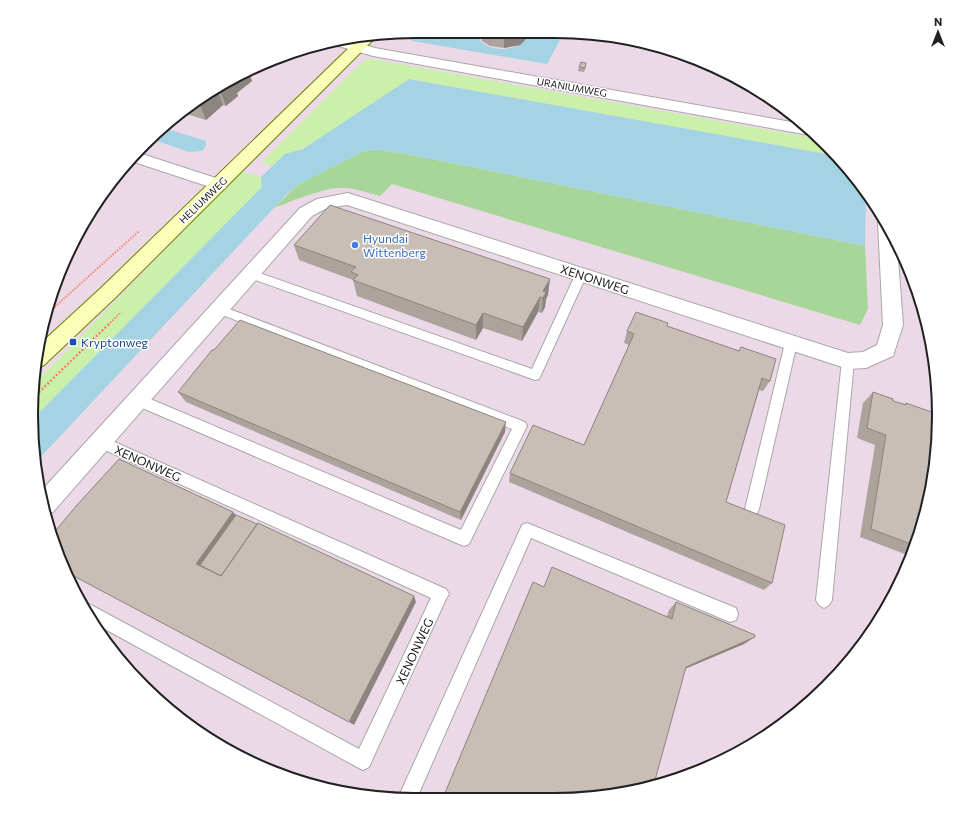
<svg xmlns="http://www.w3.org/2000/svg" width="970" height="831" viewBox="0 0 970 831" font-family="Commissioner,sans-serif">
<rect width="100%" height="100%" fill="#f2efe7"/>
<path fill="#ecd9e8" d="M416,31L604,34L725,71L789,111L844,162L888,223L919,292L936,365L938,440L926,515L899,585L860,649L808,704L747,748L678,780L580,799L415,800L340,793L269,771L202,735L143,687L96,629L51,539L32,441L34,365L60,269L96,202L162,126L245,71L316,44Z"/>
<path fill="#caf0a9" d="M371,59L819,139L837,156L409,79L303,149L285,154L272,166L262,162L353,71L365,60Z
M242,172L261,177L262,187L33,419L34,384Z"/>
<path fill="#a8d598" d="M377,150L401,153L865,246L868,309L860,325L392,184L380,196C369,193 357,189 346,188C327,186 293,201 274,208L297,185L364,151Z"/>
<path fill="#a4d3e4" d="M416,31L480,32L479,38C487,53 517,52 526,39L527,33L560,40L547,64L412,41L403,33Z
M409,79L837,156L844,162L866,193L865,246L401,153L377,150L364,151L297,185L287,194L36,462L32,441L33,419L255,194L262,187L261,177L285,154L303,149Z
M161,127L206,141V146L202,151L189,152L151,139Z"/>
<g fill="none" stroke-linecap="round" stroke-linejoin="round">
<defs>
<path id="lane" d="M251,270L532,369L577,271H585L587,274L541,375L539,379L535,380L247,277L245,274L247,271Z
M219,305L525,422L527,426L469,544L464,546L459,544L133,404L132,400L133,396L138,395L143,396L461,530L512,429L215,312L213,309L215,306Z
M791,338L795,340L797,343L759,509L757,514L752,516L747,514L745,509L785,343L787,340Z
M848,356L852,358L854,361L832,600L829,605L824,608L819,605L816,600L842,361L844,358Z
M101,436L446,589L449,594L446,599L369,767L363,770L357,767L92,622L83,603L86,602L91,605L359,749L431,598L96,446L94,442L96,438Z
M527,523L736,608L738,614L736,620L730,622L531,538L416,800L398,798L522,525Z"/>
<path id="street" d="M347,40L375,48L803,124L813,134L809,135L373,56L331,44L330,42Z
M139,153L225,181L227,185L225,189L219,190L131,161Z
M348,193L848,353L863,352L877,345L883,325L878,223L881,219L884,218L897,245L903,325L893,356L866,368L848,369L347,205L327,208L312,216L53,512L47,514L42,490L300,208L317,199Z"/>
<path id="secondary" d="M374,36L373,40L116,297L43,366L34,368L40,344L102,287L359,38Z"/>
</defs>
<use href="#lane" stroke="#a8a8a8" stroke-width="2"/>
<use href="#street" stroke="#a8a8a8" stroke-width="2"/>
<use href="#secondary" stroke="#6e8100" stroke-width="2"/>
<path stroke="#ff806c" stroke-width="2" stroke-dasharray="1.5 1.5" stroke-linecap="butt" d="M48,313L139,231
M108,325L121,312"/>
<path stroke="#ff806c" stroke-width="2.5" stroke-dasharray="2 2" stroke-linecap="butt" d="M33,398L109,324"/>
<use href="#lane" fill="#fff" fill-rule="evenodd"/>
<use href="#street" fill="#fff" fill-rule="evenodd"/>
<use href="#secondary" fill="#f9ffb9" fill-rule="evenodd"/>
</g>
<path fill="#aca39d" d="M480,32L527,33V38L520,45L504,48L490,46L482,41Z
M579,67H586L584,72L578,71Z
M248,70L252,81L237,93L238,96L226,106L223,105L206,120L183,113L245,71Z
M294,245L548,295L546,299L545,307L542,313L538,312L522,341L483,328L476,340L357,296L353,280L299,260Z
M925,320L928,330L924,329L923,322Z
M667,326L739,351L741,347L770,381L763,391L759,390L726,502L772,583L764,590L509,482L510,473L584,445L629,345L624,343L627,331Z
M178,392L505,432L461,520L186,402Z
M873,392L893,401L905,404L906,403L926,515L910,556L860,537L875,445L857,438L863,403Z
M544,587L667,616L669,610L676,602L744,644L685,669Z"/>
<path fill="#8c857f" d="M504,33H527V38L520,45L504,48Z
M248,70L252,81L237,93L238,96L226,106L219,88L245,71Z
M217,89L223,105L206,120L199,102Z
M550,279L548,295L546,299L545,307L542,313L543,298V291Z
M540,297L538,312L522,341L523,327Z
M483,313V328L476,340V325Z
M506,422L505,432L461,520L460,512Z
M233,512L241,520L199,566L196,564Z
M414,596L416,602L354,725L349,722Z
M755,637L744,644L677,672L686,667Z"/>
<path fill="#c8beb6" stroke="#8c857f" d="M581,62L586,63L585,68L579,67Z
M330,205L550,279L543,291L546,292L543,298L540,297L523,327L483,313L476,325L353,280L358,275L351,272L356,267L294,245Z
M636,312L668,323L667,326L739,351L741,347L776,359L770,381L762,378L726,502L785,525L772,583L510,473L533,425L584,445L634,334L627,331Z
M240,320L506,422L460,512L178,392L212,350H214Z
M873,392L893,399V401L906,405V403L937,414L938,440L926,515L914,545L871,529L886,435L867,428Z
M119,459L233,512L196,564L221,576L258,523L414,596L349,722L68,573L51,539V536L77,505Z
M236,515L257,524L221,576L200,565Z
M552,567L672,619L676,602L755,635V637L686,667L654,784L580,799L442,800L533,582L544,587Z"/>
<circle fill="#3f7fe0" stroke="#fff" stroke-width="1.5" cx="355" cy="245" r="4"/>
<rect fill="#1a4fb4" stroke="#fff" stroke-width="1.5" x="69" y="338" width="8" height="8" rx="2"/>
<g text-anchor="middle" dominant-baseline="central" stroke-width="3" stroke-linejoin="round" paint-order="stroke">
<g font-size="10" fill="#212121" stroke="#fff">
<text transform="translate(572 87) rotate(10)">URANIUMWEG</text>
<text transform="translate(203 200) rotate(-44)">HELIUMWEG</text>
</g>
<g font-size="12" fill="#366cbe" stroke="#fff" text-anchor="start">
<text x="363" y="238">Hyundai<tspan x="363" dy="14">Wittenberg</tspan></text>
</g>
<g font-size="12" fill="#212121" stroke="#fff">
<text transform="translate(595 279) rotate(18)">XENONWEG</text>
<text transform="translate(148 463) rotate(24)">XENONWEG</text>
<text transform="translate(414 651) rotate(-65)">XENONWEG</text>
</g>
<g font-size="12" fill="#164399" stroke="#fff" text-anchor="start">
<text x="81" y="342">Kryptonweg</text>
</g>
</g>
<path d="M0 0H970V831H0ZM415 38H555A377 377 0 0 1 932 415V416A377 377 0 0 1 555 793H415A377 377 0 0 1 38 416V415A377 377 0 0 1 415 38Z" fill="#fff" fill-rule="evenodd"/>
<path fill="none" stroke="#212121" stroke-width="2" d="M415 38H555A377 377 0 0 1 932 415V416A377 377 0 0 1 555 793H415A377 377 0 0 1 38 416V415A377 377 0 0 1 415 38Z"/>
<g transform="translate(938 32)" stroke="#ffffff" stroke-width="3" paint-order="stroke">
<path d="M0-3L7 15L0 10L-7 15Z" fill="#212121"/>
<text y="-6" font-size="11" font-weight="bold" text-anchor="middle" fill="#212121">N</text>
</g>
</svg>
